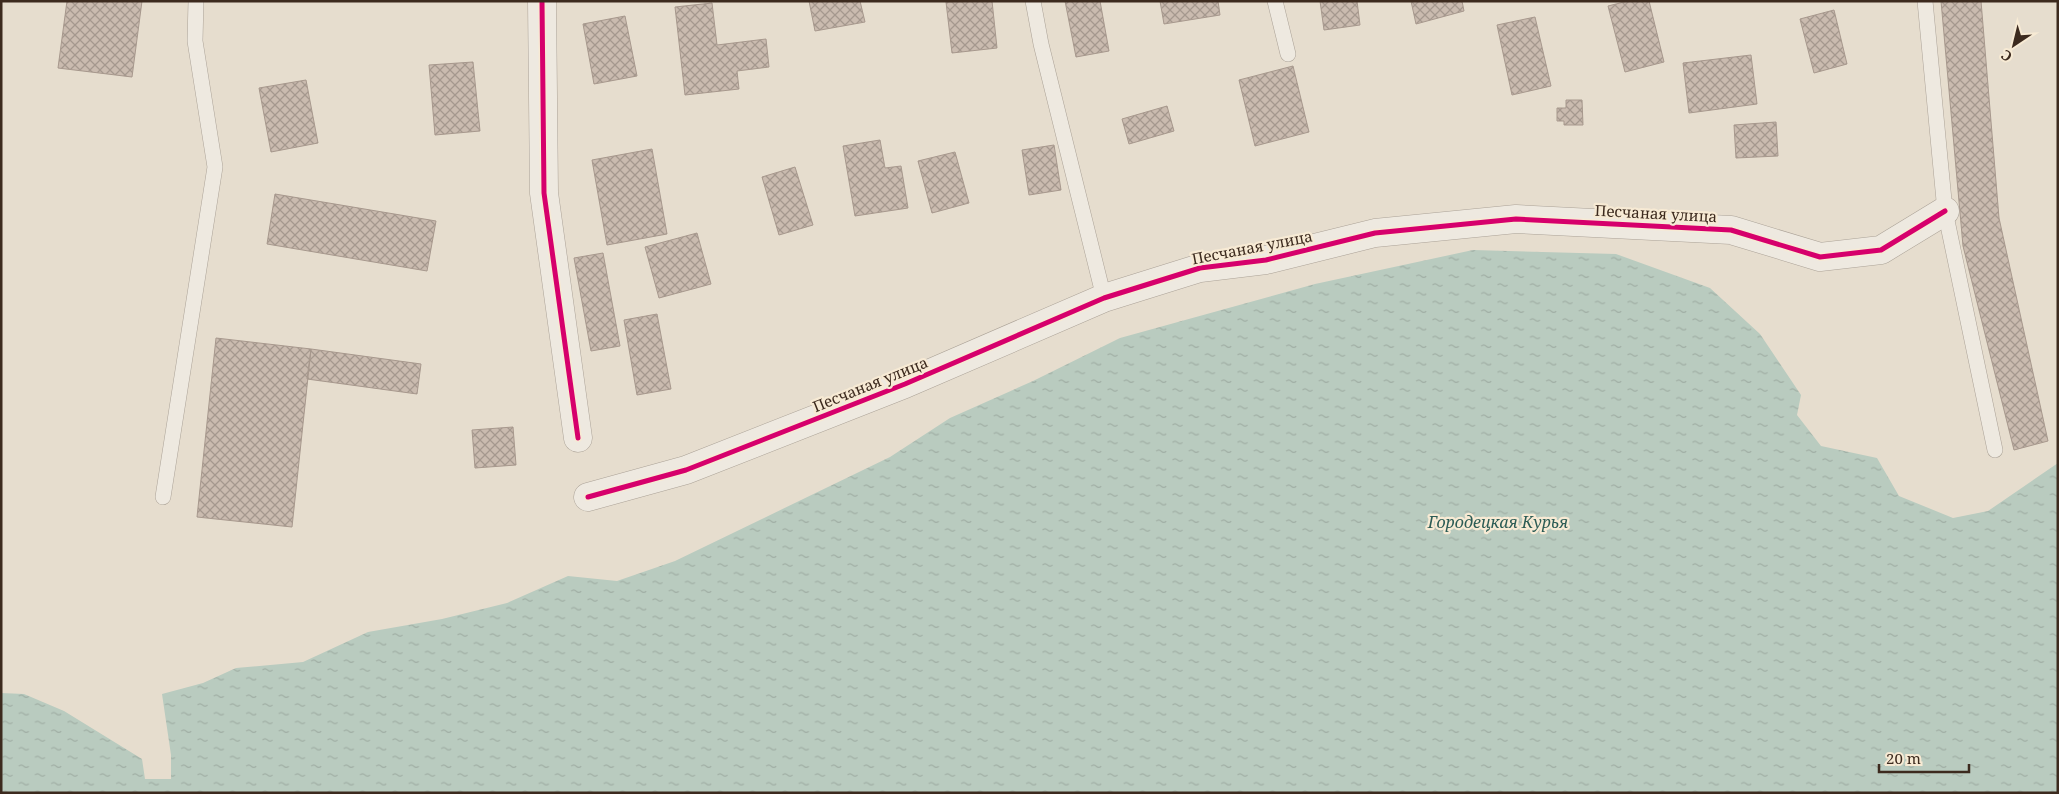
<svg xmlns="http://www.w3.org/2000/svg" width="2059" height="794" viewBox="0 0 2059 794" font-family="'Noto Serif',serif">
<defs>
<pattern id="water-ripples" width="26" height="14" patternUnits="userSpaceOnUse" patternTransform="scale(1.25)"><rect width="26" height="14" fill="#b9cbbf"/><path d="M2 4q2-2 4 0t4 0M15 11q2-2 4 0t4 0" fill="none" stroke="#a0aea4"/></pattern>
<pattern id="building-cross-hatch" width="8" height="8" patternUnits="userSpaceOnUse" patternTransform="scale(1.25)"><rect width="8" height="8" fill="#cabbaf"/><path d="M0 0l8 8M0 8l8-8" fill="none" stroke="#a5988e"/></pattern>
</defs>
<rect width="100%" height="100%" fill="#e6ddce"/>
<path fill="url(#water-ripples)" d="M1473,250L1616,254L1710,288L1760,334L1801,395L1797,415L1821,446L1877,458L1899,496L1953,518L1988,511L2058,463V793H1V693L24,694L64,711L142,759L145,779H171V755L162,694L203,683L236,668L303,662L368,632L442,619L507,603L568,576L617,581L675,561L890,457L950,418L1033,381L1120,338L1315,284Z"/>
<path fill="url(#building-cross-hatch)" stroke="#a7988d" d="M67,1H142L132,77L58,68Z
M809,1H860L865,22L815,31Z
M992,1L997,48L952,53L946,2Z
M1065,1H1100L1109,51L1076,57Z
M1160,1H1218L1220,15L1164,24Z
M1320,1H1357L1360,25L1324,30Z
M1411,1H1462L1464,11L1416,24Z
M1628,1H1649L1664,62L1625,72L1608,6Z
M1941,1H1981L1999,218L2048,441L2014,450L1963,246Z
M712,3L717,45L766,39L769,67L737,71L739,89L685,95L675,7Z
M1834,10L1847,64L1814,73L1800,19Z
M625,16L637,76L594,84L583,24Z
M1535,17L1551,86L1512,95L1497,25Z
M1751,55L1757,104L1689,113L1683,63Z
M473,62L480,131L435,135L429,65Z
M1293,66L1309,132L1255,146L1239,80Z
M306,80L318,143L271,152L259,88Z
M1566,100H1582L1583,125H1564V121H1557V108H1566Z
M1167,106L1174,131L1129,144L1122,119Z
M1776,122L1778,156L1736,158L1734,125Z
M880,140L885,168L901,166L908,208L855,216L843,146Z
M1054,145L1061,190L1029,195L1022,150Z
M652,149L667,234L607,245L592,160Z
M955,152L969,203L932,213L918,161Z
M795,167L813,225L779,235L762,177Z
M275,194L436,221L427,271L267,244Z
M697,233L711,284L659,298L645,247Z
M603,253L620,346L591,351L574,258Z
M657,314L671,389L637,395L624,320Z
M216,338L311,349L292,527L197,517Z
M311,349L421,364L417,394L307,379Z
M513,427L516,465L475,468L472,430Z"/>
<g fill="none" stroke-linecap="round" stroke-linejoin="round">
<defs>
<path id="lane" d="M1033,1L1041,44L1104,298
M1275,1L1288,54
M1925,1L1945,211L1995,450
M163,497L215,167L195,41L196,1"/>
<path id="street" d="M542,1L544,193L578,438
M588,497L686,470L905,384L1104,298L1200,268L1266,260L1375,233L1516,219L1731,230L1820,257L1881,250L1945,211"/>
</defs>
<use href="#lane" stroke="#aba297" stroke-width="16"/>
<use href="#street" stroke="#aba297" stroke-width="29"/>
<use href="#lane" stroke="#eee9e0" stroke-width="15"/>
<use href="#street" stroke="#eee9e0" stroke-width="28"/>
<defs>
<path id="cycleway" d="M542,1L544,193L578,438
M588,497L686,470L905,384L1104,298L1200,268L1266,260L1375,233L1516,219L1731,230L1820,257L1881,250L1945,211"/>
</defs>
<use href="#cycleway" stroke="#f7ead4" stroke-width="8"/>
<use href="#cycleway" stroke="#d6006c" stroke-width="5"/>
</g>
<g text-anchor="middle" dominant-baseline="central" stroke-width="4.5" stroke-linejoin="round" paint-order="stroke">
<g font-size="15" fill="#3c2a1e" stroke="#f7ead4">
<text transform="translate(1656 213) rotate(3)">Песчаная улица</text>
<text transform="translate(1252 247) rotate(-11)">Песчаная улица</text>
<text transform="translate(870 384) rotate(-22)">Песчаная улица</text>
</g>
<g font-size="16" font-style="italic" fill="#2c5c55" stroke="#f7ead4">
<text x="1498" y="522">Городецкая Курья</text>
</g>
</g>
<rect width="2059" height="794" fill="none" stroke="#3c2a1e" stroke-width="5"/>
<g transform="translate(2014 45) rotate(215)" stroke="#f7ead4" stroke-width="4" paint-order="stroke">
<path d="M0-4L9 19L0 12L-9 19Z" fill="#3c2a1e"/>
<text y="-8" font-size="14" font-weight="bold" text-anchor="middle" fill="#3c2a1e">С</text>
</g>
<path d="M1879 764v8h90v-8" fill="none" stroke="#3c2a1e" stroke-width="2.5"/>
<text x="1886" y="764" font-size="15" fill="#3c2a1e" stroke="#f7ead4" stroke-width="4" paint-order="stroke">20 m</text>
</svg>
